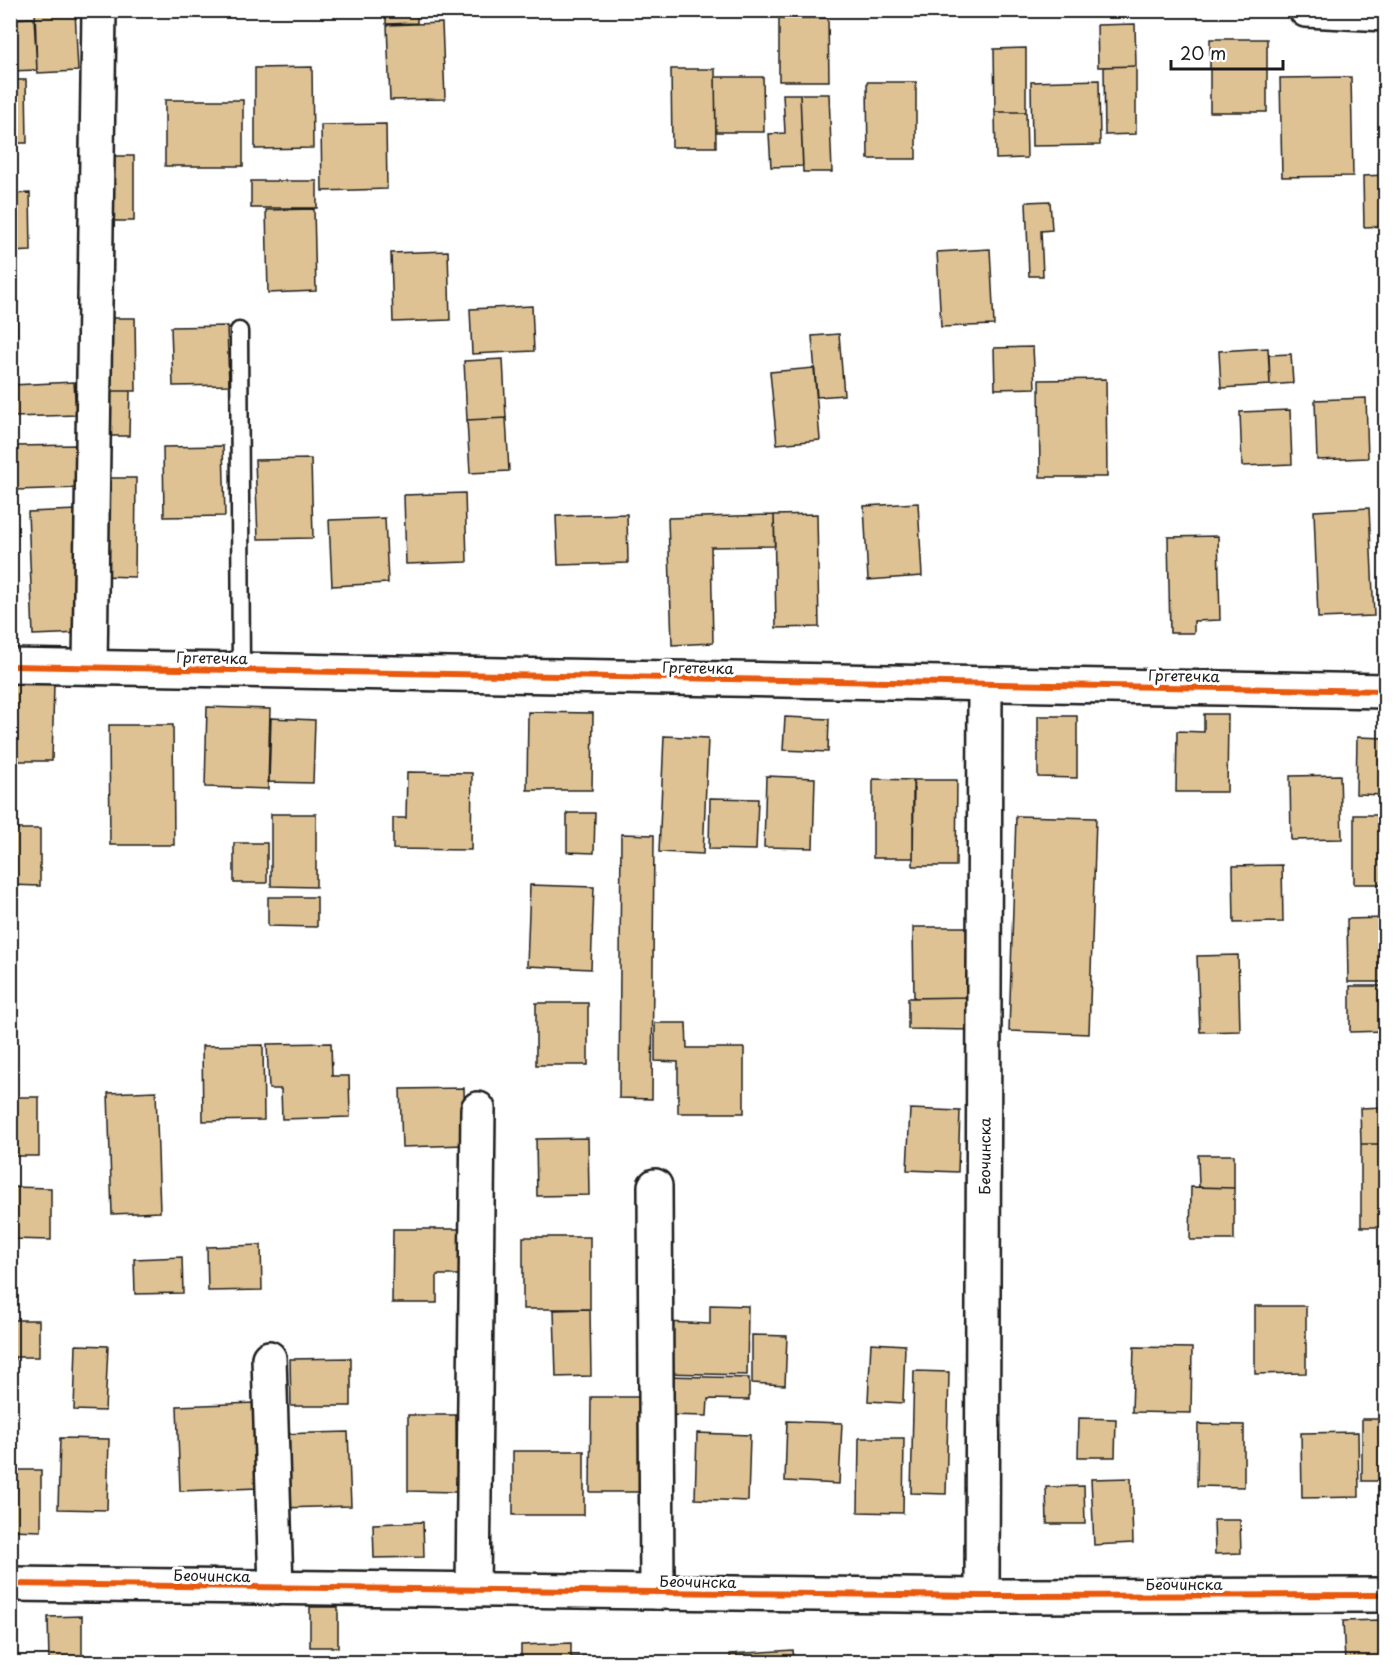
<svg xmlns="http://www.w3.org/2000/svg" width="1396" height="1673" viewBox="0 0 1396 1673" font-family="'Playpen Sans',sans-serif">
<rect width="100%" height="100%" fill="#fff"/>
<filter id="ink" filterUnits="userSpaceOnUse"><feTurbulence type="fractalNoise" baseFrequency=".0167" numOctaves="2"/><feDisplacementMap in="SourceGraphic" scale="12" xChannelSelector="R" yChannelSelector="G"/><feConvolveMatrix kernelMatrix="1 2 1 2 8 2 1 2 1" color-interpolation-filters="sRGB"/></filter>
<g filter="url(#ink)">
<path fill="#dec293" stroke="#1c1c1c" stroke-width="1.5" d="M35,10H75L78,71L37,73Z
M386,10H417V23L386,24Z
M34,18L37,70L10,71V19Z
M779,18H828L829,81H779Z
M442,23L445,99L390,100L387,25Z
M1135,24L1136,66L1098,67L1097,25Z
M1210,39H1267V112H1210Z
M1026,48V112H995L994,49Z
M1136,66V134L1105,135L1104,67Z
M312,67L313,148L255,149V68Z
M671,69H715L716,147H672Z
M715,77H763L764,132H716Z
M1351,77L1353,176L1282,177L1280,78Z
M10,80H26L27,143H10Z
M1099,80L1100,145L1032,146L1031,82Z
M867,82H916V159H868Z
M783,94H800L803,166L771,167L769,134L785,133Z
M800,94H829L832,172H803Z
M165,100H243V166H165Z
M995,112H1026L1027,158L996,159Z
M386,124L387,189L322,191L321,125Z
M102,156H134V221H101Z
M1386,175V226L1364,227L1363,176Z
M251,181H317V208H251Z
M30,193L31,251L10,252V194Z
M1050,201L1052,230L1041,231L1043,276H1029L1026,202Z
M314,209L316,291L268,293L266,210Z
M990,249L994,325L941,327L937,252Z
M448,251L450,320L393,322L391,253Z
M10,284H16L17,335H10Z
M532,306L534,351L472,354L470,309Z
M101,318H135L136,391H102Z
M227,326L229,385L173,386L171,327Z
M839,334L844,395L817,397L812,336Z
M1033,347L1035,388L995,389L994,348Z
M1268,348L1270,385L1221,388L1219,351Z
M1291,354L1293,383L1270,385L1269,355Z
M503,359L506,418L467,420L464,361Z
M814,368L820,440L777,444L770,372Z
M1106,379L1107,477H1040L1039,380Z
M74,382L76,415L13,417L12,385Z
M10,385H12L13,417H10Z
M102,391H130L129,436H102Z
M1366,398L1368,458L1317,460L1315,400Z
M1290,410L1292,464L1242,466L1240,412Z
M506,418L509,471L470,473L467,420Z
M78,445L79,488L15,490V446Z
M223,446L225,516L164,517L163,447Z
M311,459L313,538L258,539L255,460Z
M101,478H136L135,577L100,576Z
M465,493L467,562L406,564L404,495Z
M918,503L922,576L868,580L864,506Z
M1369,508L1374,616L1318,618L1314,511Z
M77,510L82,633L33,635L28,512Z
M627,514L628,563L558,565L556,516Z
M817,514L819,627L776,628L774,515Z
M774,515L775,546L711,547L713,643L672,645L668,518Z
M385,518L388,583L332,586L329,520Z
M1218,536L1220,620L1194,621V633H1170L1168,537Z
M11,682L54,683L52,761H10Z
M207,707L270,709L268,789L205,787Z
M528,712L593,713L592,790H527Z
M1204,714H1228L1227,792H1176L1177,731L1204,732Z
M1038,716H1077V778L1038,777Z
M785,717L829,719L828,752L783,750Z
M271,718L315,720L313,783L269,782Z
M109,725H173L174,845H110Z
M664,736L708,738L703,854L659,852Z
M1357,737L1386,738V795L1356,794Z
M407,772L472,773L471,850L393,849V818H406Z
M1340,775L1342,839L1291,840L1290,776Z
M766,776L815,778L813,848L764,847Z
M873,779L913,780V858H873Z
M914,780H957L956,866H913Z
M710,798L758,799L756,850L709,849Z
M567,813H595L594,853L567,852Z
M271,814H316V887L271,886Z
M1354,815H1386V884H1354Z
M1016,816L1096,818L1089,1034L1009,1031Z
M10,829H40V886L10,885Z
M621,834L654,835L652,1099L619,1098Z
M234,843H267V883H234Z
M1282,865L1283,922L1234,923L1233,866Z
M530,885L594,887L591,969L527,966Z
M268,897H317V927L268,926Z
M10,910H17L16,939H10Z
M1386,918V982H1348L1347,919Z
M913,927H967L968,997L914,998Z
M1238,955L1240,1031L1200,1032L1197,956Z
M1350,986H1386V1031L1350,1032Z
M968,997L973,1030L908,1029V998Z
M536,1003H588V1065H536Z
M655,1023H686L687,1048H744V1113H678V1062L655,1061Z
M331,1043L332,1076H349L350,1117L282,1119L281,1089H269L267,1044Z
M263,1045L264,1120L203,1121L202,1046Z
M464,1088L465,1145L402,1147L400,1089Z
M156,1091L160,1212L112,1214L108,1093Z
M10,1097H39V1156H10Z
M1386,1107V1144H1361L1360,1108Z
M910,1109L960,1111L958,1172L907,1170Z
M588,1138L589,1195L537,1196L536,1139Z
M1361,1144H1386V1227H1361Z
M1198,1155H1234V1188L1199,1187Z
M10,1187L51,1188V1240L10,1239Z
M1191,1187L1234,1188V1240H1190Z
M393,1229H462V1275H437V1303H392Z
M523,1237H590V1309H523Z
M261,1245L262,1290L208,1291L207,1247Z
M182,1257L183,1293L135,1294L134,1259Z
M710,1305L748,1306L747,1375L664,1373L665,1322L710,1324Z
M1255,1306H1306V1373L1255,1374Z
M590,1309L591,1376L556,1377L554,1310Z
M10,1320H39V1357H10Z
M752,1335L787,1336L785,1385L752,1383Z
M871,1343L905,1345L903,1403L868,1401Z
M76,1345L108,1346L105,1411L74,1410Z
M1134,1347L1192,1348L1191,1413L1132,1412Z
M10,1358H15V1391H10Z
M351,1358V1406H291L290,1359Z
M914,1371L949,1372L946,1494L911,1493Z
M665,1376L749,1378V1400L708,1399L707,1416L664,1415Z
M591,1397H644L643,1492H590Z
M255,1403L258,1488L180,1491L177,1406Z
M408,1415H456L457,1492L408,1491Z
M1079,1418L1116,1419L1115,1457H1078Z
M1362,1419H1386V1481H1362Z
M787,1421L842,1423L839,1484L785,1481Z
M1198,1424L1244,1425V1487L1197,1486Z
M348,1432L351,1506L281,1508L278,1434Z
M1358,1432L1359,1497L1302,1498L1301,1433Z
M697,1433L750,1435L748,1501L695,1499Z
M60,1438L109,1439L107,1510L58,1509Z
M859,1438H904L903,1513L858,1512Z
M513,1451H584V1515H513Z
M10,1470H41V1531L10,1530Z
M1131,1478L1133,1543L1094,1545L1091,1479Z
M1084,1486L1085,1524H1047L1046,1487Z
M1214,1520H1240L1241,1553L1215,1554Z
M423,1522L424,1557L374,1558L373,1524Z
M310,1607H338V1647H310Z
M82,1616V1662H49L48,1617Z
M1381,1620L1383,1662H1345L1343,1621Z
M571,1643V1657L609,1655V1662H521V1645Z
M793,1650L794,1662H731L730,1654Z
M674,1657V1662H622L621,1658Z"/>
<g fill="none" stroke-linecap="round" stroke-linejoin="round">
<defs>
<path id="lane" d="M239,331L241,670"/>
<g id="street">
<path d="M1306,10L1386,14"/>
<path d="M10,666L1386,691"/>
<path d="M90,666L99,10"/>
<path d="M655,1186L657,1592"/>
<path d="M269,1358L276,1588"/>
<path d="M10,1584L982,1596L1386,1595"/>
<path d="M473,1590L478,1109"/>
<path id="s1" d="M982,1596L985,684"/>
</g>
</defs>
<use href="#lane" stroke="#1c1c1c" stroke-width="21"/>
<use href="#street" stroke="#1c1c1c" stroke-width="38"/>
<use href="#lane" stroke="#fff" stroke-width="16"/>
<use href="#street" stroke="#fff" stroke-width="33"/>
<defs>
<path id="cycleway" d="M10,666L1386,691
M10,1584L982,1596L1386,1595"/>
</defs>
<use href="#cycleway" stroke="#fff" stroke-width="10"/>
<use href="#cycleway" stroke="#e8590c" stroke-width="6"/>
</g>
</g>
<g text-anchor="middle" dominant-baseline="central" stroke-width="6" stroke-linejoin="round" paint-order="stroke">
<g font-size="15" fill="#1c1c1c" stroke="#fff">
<text transform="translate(212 657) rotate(1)">Гргетечка</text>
<text transform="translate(698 667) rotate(1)">Гргетечка</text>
<text transform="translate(1184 675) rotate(1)">Гргетечка</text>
<text stroke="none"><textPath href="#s1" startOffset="440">Беочинска</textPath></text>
<text transform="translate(212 1575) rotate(1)">Беочинска</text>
<text transform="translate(698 1581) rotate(1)">Беочинска</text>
<text x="1184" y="1583">Беочинска</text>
</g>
</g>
<rect width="1396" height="1673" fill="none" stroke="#fff" stroke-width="36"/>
<rect x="18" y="18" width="1360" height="1637" fill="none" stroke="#1c1c1c" stroke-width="2" filter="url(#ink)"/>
<path d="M1171 60v9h112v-9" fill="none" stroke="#1c1c1c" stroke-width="3"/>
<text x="1180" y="60" font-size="18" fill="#1c1c1c" stroke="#ffffff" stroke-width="4.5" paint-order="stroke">20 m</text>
</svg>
